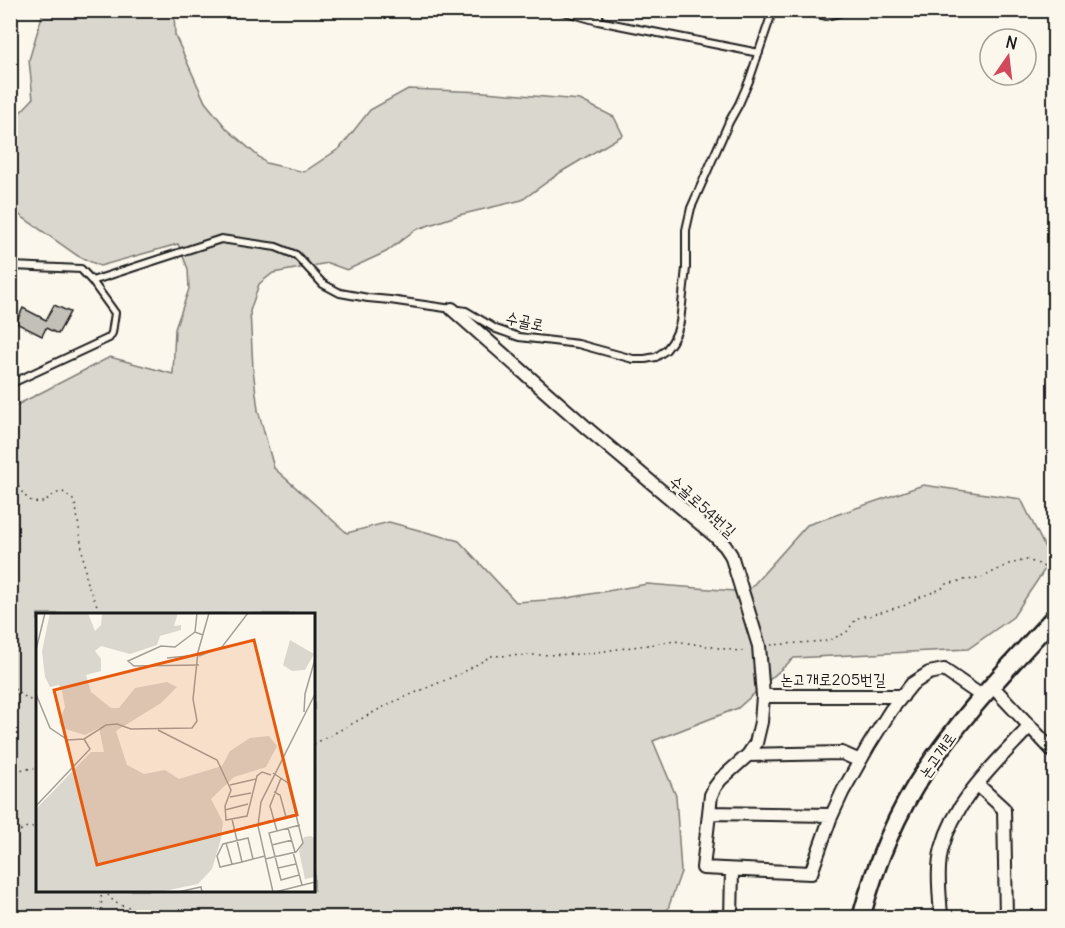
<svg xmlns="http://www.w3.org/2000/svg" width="1065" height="928" viewBox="0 0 1065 928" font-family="Delius,'Poor Story',sans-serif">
<rect width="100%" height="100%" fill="#fbf7ec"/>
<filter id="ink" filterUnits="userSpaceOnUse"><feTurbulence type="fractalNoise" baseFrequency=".0167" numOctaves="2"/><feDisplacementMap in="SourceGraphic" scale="12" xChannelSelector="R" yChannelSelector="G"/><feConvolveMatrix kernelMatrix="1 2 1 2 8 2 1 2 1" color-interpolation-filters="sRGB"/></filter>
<g filter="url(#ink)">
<path fill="#dad7ce" stroke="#7b7a75" stroke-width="1.5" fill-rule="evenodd" d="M41,10L174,11L175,35L205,102L227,129L266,163L304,172L340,148L370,110L408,89L485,92L580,100L614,117L623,135L561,172L522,200L459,215L415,230L386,252L347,270L328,263L273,273L259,284L250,311L253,369L258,410L274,468L347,533L389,522L459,541L516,602L562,599L647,584L747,592L807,525L923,485L1021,499L1051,560L1013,617L968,649L794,658L738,708L653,741L676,796L681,872L665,917H11V408L110,357L173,374L175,329L189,289L188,269L178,244L100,266L78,256L11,209L10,123L33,99L29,60L42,16ZM38,614H314V890H38Z"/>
<path fill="#c3c0b8" stroke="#1c1c1c" stroke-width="1.5" d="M54,305L70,312L58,334L46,328L42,336L16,323L23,308L46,320Z"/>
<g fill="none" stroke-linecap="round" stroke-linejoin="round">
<defs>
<path id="lane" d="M559,10L598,21L759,53
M799,10L827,16L851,10
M598,21L600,10
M10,264L12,266L81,269L92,281L221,239L276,247L296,255L323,284L340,293L368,298L390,300L466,311L496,329L519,337L578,344L633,359H645L656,357L666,350L672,342L677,332L680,322L686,268V230L691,208L729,122L739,104L749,81L773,10
M10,384L109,338L112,333L115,313L92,281"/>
<path id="street" d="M452,309L589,430L715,536L725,546L731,555L759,646L763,696L761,722L756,743L748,755L721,779L715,787L711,795L703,868L811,873L830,819L843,791L869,745L891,710L912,684L929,673L944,670L983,697
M992,686L1054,752
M763,696H903
M748,755L842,753L860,761
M978,785L1004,809L1006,918
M709,813L831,815
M731,918L732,870
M941,918C940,895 936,870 942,848C955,799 997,762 1030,726"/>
<path id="secondary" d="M861,918C875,866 895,815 925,771C962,715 1009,667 1054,617"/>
</defs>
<use href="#lane" stroke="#1c1c1c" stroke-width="10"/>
<use href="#street" stroke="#1c1c1c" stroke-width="16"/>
<use href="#secondary" stroke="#1c1c1c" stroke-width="21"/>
<path stroke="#1c1c1c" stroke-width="1.5" stroke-dasharray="1.5 4.5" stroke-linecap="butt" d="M10,403V409
M10,464C13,477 24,507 42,502C50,499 54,492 63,492L73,500L76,507L87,584L101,614
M771,645L826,641L846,633L856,619L863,616H871L874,614L906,605L918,598L941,589L947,584L964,580L979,579L1009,564L1027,560L1039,564L1047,569L1054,578
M10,685L19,693L38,705
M314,744L391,703L462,673L491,656L583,654L675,641L738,651L747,650
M10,768L15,770L38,768
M10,837L27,827H38
M101,890L102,918
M104,890L114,902L123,906L130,907L145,913L183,918"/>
<use href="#lane" stroke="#fbf7ec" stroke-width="6"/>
<use href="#street" stroke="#fbf7ec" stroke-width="12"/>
<use href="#secondary" stroke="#fbf7ec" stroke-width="16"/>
</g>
</g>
<g text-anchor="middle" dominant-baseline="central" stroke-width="4.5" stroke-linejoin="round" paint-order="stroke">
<g font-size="16" fill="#1c1c1c" stroke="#fbf7ec">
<text transform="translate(525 321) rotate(12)">수골로</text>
<text transform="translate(703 506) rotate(42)">수골로54번길</text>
<text x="833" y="679">논고개로205번길</text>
<text transform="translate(937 755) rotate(-55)">논고개로</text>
</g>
</g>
<g transform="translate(36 613)">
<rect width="279" height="279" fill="#fbf7ec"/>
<path d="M14,0H52L59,18L65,12L66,0H142L138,13L145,12V17L124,23L121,32L94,41L65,33L59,38L65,46V58L50,62L55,79L75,95H83L99,75L131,69L141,74L125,90L80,118L91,152L108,161L129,157L143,166L186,153L194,138L214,125L233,123L241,133L230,154L198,164L175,186L187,209L185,226L176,256L162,271L123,279H0V196L55,139H68L63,115L49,122L26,115L23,109L29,94L26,78L23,72L14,74L9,64L6,38ZM254,27L278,41L269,57L256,58L247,52ZM275,223L279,226V264L269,266L263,238L268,224Z" fill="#dad7ce"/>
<path fill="none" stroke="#a29f99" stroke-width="1.5" d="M159,19L161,0M0,37L9,0M163,43L186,34L212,0M131,45L162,42M163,52L98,53L92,48L125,33L139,34L159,19L167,22M0,81L14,115L32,127L48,126L70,112L81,111L95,116L156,115L161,108L157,86L162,39L173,0M268,99L269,81L279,46M122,117L181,147L195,177L189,193L190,207L211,203L221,163L226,159L235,162M194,172L220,166M238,179L244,182L250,204M194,184L215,180M0,193L54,136L48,126M189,197L212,191M196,206L206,249M252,215L259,239M241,218L234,193L245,165M188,220L260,201M190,230L196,251M236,232L256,227M257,239L266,272M217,246L212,225L187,231L181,243L184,254L206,249L217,246L229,243M229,246L260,239L267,230L252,170L237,160M242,255L260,251M263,262L245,267L233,220L264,212M142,279L165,274L166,279M237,279L222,213L225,189L279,81M239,279L279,269"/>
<path fill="#e8590c" fill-opacity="0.15" stroke="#e8590c" stroke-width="3" d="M218,27L261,202L61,252L18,77Z"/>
<rect width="279" height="279" fill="none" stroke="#1c1c1c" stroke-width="3"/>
</g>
<rect width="1065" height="928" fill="none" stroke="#fbf7ec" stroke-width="36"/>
<rect x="18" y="18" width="1029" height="892" fill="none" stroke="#1c1c1c" stroke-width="2" filter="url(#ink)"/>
<g transform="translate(1008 57) rotate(14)"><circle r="28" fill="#fbf7ec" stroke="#a29f99" stroke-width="1.5"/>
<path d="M0-4.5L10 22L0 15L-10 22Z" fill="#d1495b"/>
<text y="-9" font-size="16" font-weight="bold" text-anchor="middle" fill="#1c1c1c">N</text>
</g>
</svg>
